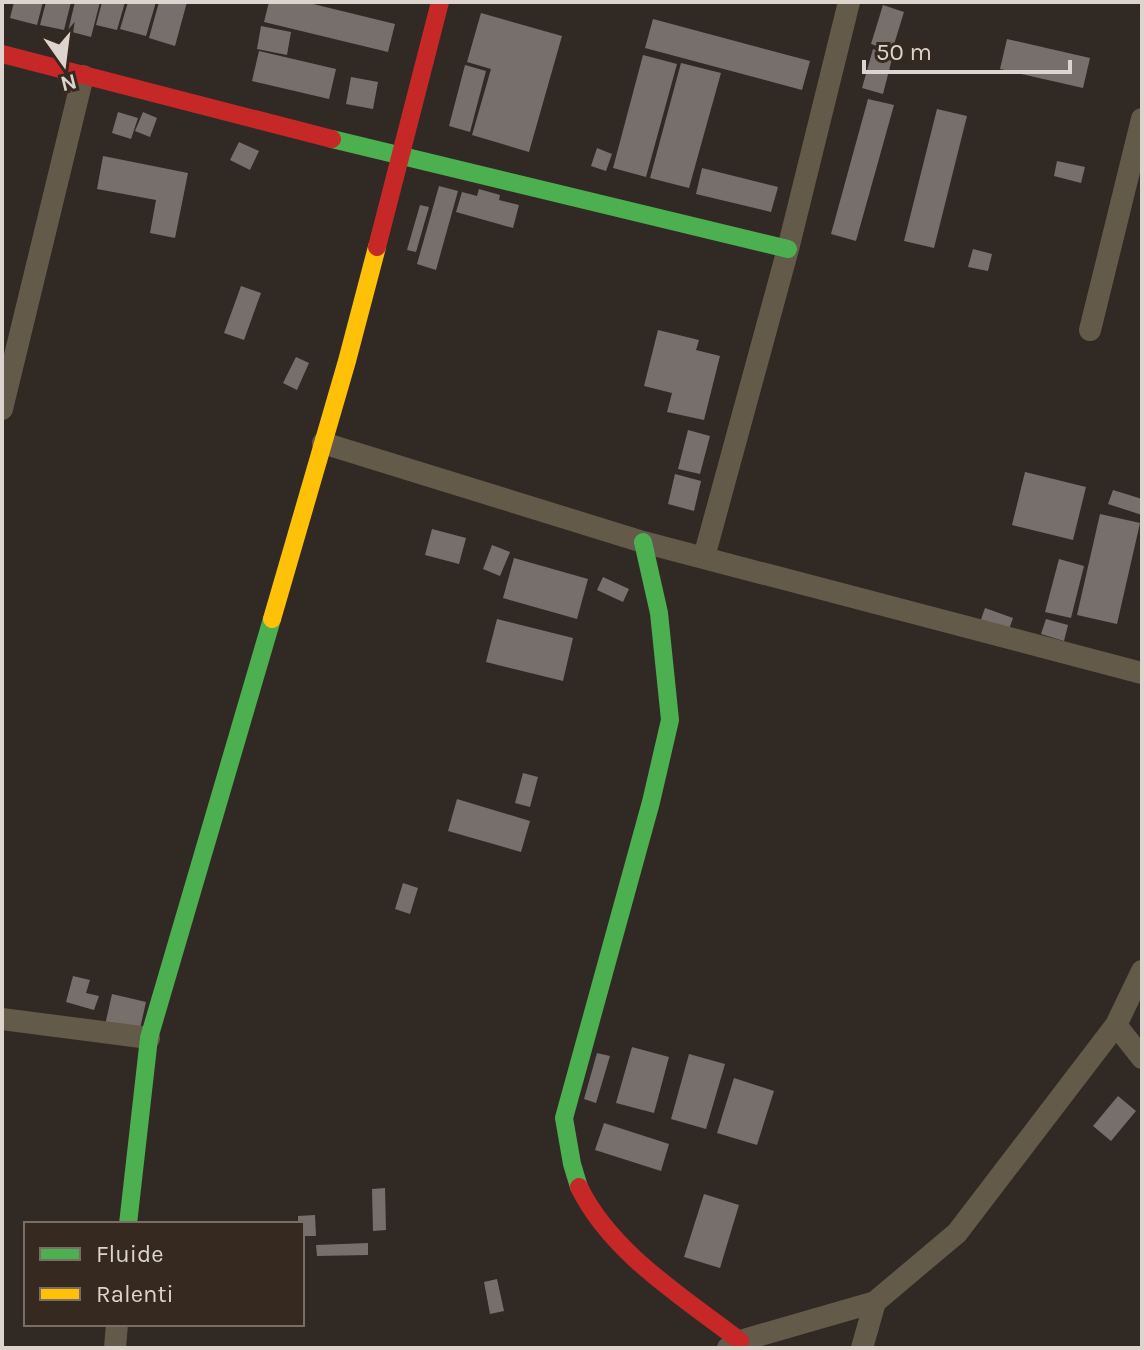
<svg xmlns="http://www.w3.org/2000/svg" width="1144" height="1350" viewBox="0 0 1144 1350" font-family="Karla,sans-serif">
<rect width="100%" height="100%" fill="#312a24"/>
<path fill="#766f6c" d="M14,2H43L37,25L10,18Z
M46,2H71L64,30L40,25Z
M75,2H100L91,37L68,31Z
M102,2H125L117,30L96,25Z
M128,2H156L146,36L120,29Z
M159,2H187L175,46L149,38Z
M269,2H305L395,24L388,52L264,22Z
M883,5L904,12L892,51L871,44Z
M481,13L562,36L529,152L472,135L491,69L467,62Z
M653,19L810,61L802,90L645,48Z
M261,26L291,32L287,55L257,49Z
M1007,39L1090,58L1083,88L1000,69Z
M873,49L893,55L883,94L862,88Z
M259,51L336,69L329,99L252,81Z
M643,55L677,64L646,177L613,168Z
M681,63L721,73L689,188L650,178Z
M465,65L486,71L470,132L449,126Z
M351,77L378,82L373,109L346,104Z
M868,99L894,105L856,241L831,234Z
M937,109L967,116L934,248L904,241Z
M118,112L138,118L131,139L112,133Z
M143,112L157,118L150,137L135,131Z
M239,142L259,151L250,170L230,160Z
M597,148L612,154L606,171L591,166Z
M103,156L188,173L175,238L150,233L156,200L97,189Z
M1057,161L1085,167L1081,183L1054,176Z
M702,168L778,187L771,212L696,194Z
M439,186L458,191L436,270L417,264Z
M479,189L500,195L499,200L519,205L513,228L456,212L462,192L477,196Z
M420,205L429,207L416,252L407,250Z
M973,249L992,254L988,271L968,267Z
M241,286L261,293L244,340L224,333Z
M658,330L699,340L696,350L720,356L704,420L667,412L672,393L644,386Z
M296,357L309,363L297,390L283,383Z
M688,430L710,436L700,474L678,469Z
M1025,472L1086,487L1073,540L1012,525Z
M675,474L701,481L694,511L668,504Z
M1113,490L1142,499V515L1108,504Z
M1100,514L1140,523L1117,624L1077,615Z
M432,529L466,538L459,564L425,555Z
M492,545L510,552L500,576L483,569Z
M514,558L588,579L577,619L503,598Z
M1059,559L1084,566L1071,618L1045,612Z
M603,577L629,589L623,602L597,590Z
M985,608L1013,618L1007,635L979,625Z
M497,619L573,638L563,681L486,662Z
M1046,619L1068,625L1064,641L1041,634Z
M523,773L538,777L530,807L515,803Z
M457,799L530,821L521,852L448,831Z
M403,883L418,888L410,914L395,909Z
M73,976L90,980L86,993L99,996L94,1010L66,1002Z
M112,994L146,1002L139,1033L105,1025Z
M632,1047L669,1057L654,1113L616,1103Z
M597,1053L610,1056L596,1103L584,1099Z
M689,1054L725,1064L706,1129L671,1119Z
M734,1078L774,1091L757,1145L717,1133Z
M1118,1096L1136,1111L1111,1141L1093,1126Z
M604,1123L669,1144L661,1171L595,1150Z
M385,1188L386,1230L373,1231L372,1189Z
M704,1194L739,1205L720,1268L684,1257Z
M315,1215L316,1236H302V1224H298V1216Z
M368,1243V1255L317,1256L316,1245Z
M497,1279L504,1311L490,1314L484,1282Z"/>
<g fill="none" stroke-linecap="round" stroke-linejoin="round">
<path stroke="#635a49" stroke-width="22" d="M1090,330L1142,119
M2,409L83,76
M323,443L643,542L1142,673
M704,557L788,249L849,2
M2,1019L149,1038
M1116,1025L1142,1058
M115,1348L117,1324
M728,1348L740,1341L875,1302L957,1233L1116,1025L1142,971
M862,1348L875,1302"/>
<path stroke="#4caf50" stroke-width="18" d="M332,139L788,249
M579,1187L572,1164L564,1118L651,802L670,720L659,613L643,542
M128,1224L149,1038L272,619"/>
<path stroke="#ffc107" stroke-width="18" d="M272,619L347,361L377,247"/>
<path stroke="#c62828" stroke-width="18" d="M2,54L332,139
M377,247L440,2
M579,1187C611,1253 683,1297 740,1341"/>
</g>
<rect width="1144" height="1350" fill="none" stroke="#ddd4cd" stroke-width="8"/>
<rect x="24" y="1222" width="280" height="104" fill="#36291f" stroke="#796d65" stroke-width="2"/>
<rect x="40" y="1248" width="40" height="12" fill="#4caf50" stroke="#796d65" stroke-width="2"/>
<text x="96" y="1262" font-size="24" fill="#ddd4cd">Fluide</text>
<rect x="40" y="1288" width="40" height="12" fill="#ffc107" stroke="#796d65" stroke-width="2"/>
<text x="96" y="1302" font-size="24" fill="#ddd4cd">Ralenti</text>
<g transform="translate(64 64) rotate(166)" stroke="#36291f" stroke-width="6" paint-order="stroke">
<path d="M0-6L14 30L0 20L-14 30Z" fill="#ddd4cd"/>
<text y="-12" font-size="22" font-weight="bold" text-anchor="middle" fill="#ddd4cd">N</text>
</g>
<path d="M864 60v12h206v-12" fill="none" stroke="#ddd4cd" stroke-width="4"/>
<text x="876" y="60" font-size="24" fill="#ddd4cd" stroke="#36291f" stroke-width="6" paint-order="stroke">50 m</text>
</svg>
